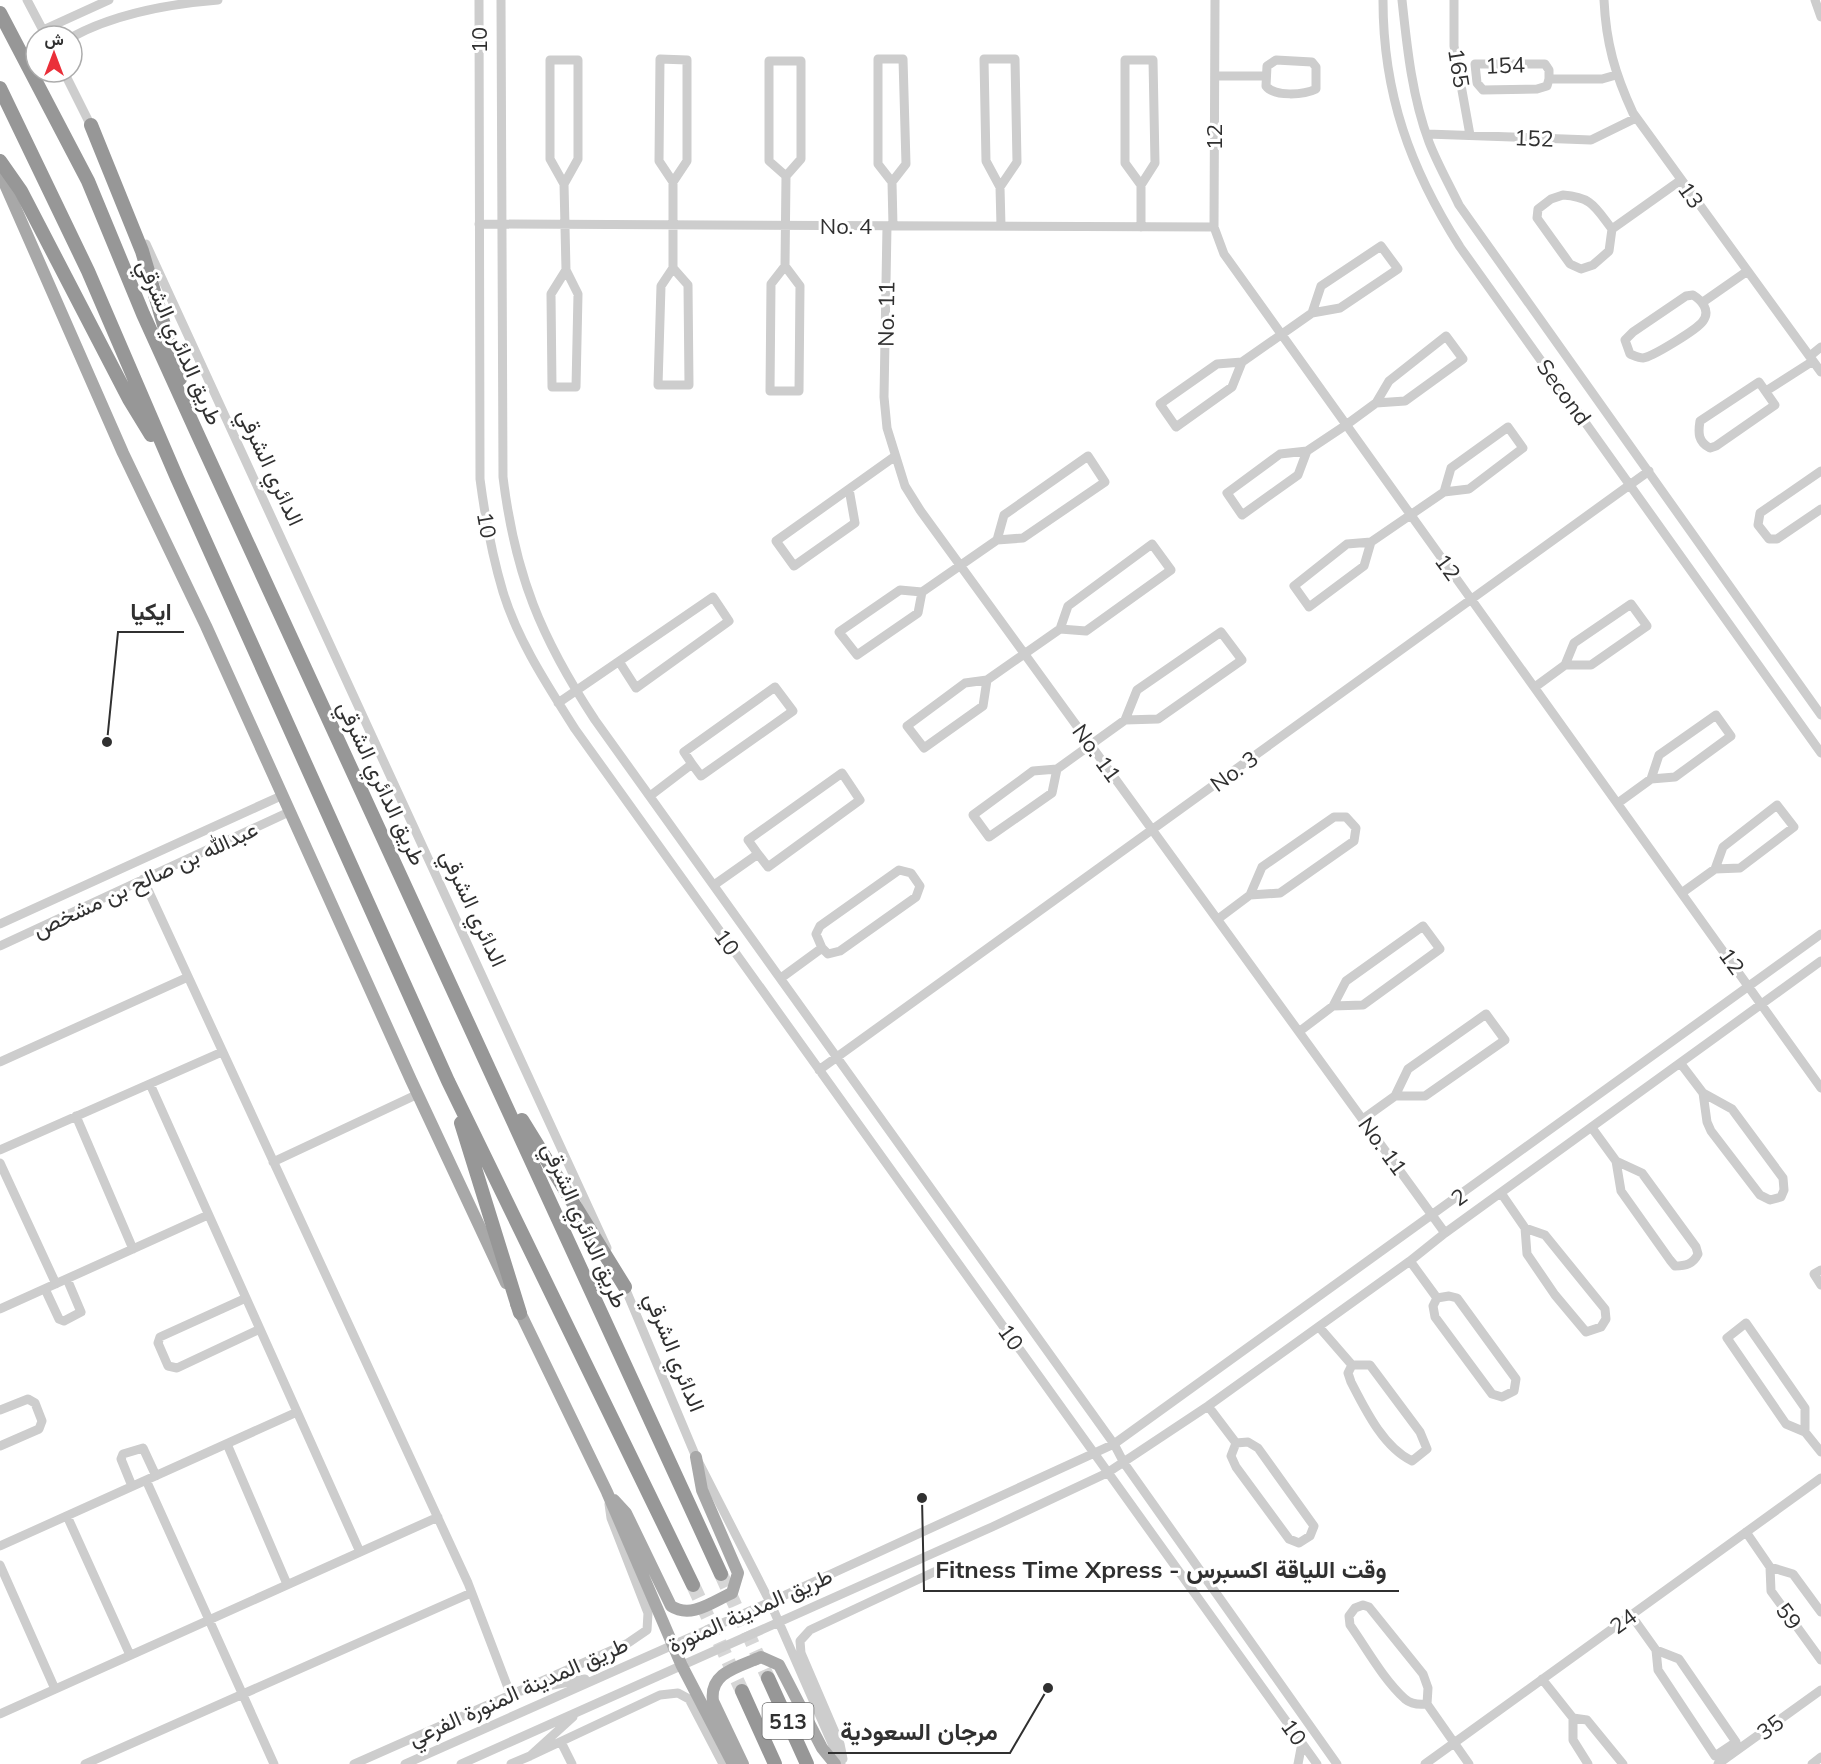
<svg xmlns="http://www.w3.org/2000/svg" width="1821" height="1764" viewBox="0 0 1821 1764" font-family="Mulish,Vazirmatn,sans-serif">
<rect width="100%" height="100%" fill="#fff"/>
<g fill="none" stroke-linecap="round" stroke-linejoin="round">
<path stroke="#d6d6d6" stroke-width="14" stroke-dasharray="14 7" stroke-linecap="butt" d="M721,1574L768,1678
M693,1585L742,1691"/>
<path stroke="#cdcdcd" stroke-width="9" d="M27,0L46,36
M479,0L480,479C485,517 492,555 503,592C518,641 548,686 575,729L1317,1764
M501,0L503,477C515,575 541,638 595,720L1114,1444L1124,1463L1337,1764
M1215,0L1214,227L1224,254L1821,1088
M1383,0C1383,94 1410,168 1460,247L1821,753
M1402,0C1407,47 1412,97 1429,142C1437,163 1449,184 1459,205L1821,715
M1454,0V46L1470,135
M1604,0C1606,43 1615,74 1633,113L1821,372
M1815,0L1821,17
M43,30L109,0
M72,37C116,13 169,4 218,0
M1276,60L1312,62L1316,67V89C1304,95 1274,97 1266,86L1267,66Z
M64,72L92,128
M1215,76H1265
M1549,79V70L1545,64H1475L1477,83L1483,90L1537,89L1547,86L1549,79H1602L1616,75
M1427,134L1591,140L1636,118
M673,182L687,161V60L660,59L659,161L673,182V268L688,285L689,385H658L661,286L673,268
M892,182L906,164L903,59H878V164L892,182L893,226
M564,184L578,159V60H550V159L564,184L566,270L578,294L576,387H552L551,294L566,270
M1141,185L1125,163V60H1153L1155,163L1141,185V227
M1000,187L1017,162L1015,59H984L986,161L1000,187L1001,226
M1563,195C1592,197 1595,207 1612,229L1609,251L1593,265L1581,269L1570,264L1537,218L1538,209L1551,199Z
M479,224L1214,227
M887,226L884,397L887,428L905,486L920,510L1445,1233
M1612,229L1681,180
M146,244L607,1248
M785,266L771,284L770,391H799L800,286L785,266L786,176L769,161V61H801V159L786,176
M1693,295C1701,300 1711,310 1703,321C1698,329 1652,357 1643,358C1639,358 1635,356 1630,354L1625,340L1633,332L1686,296Z
M1703,302L1746,272
M1810,356L1821,347
M1242,362L1232,387L1176,427L1160,404L1217,364L1242,362L1312,313L1340,308L1398,269L1381,246L1321,286L1312,313
M1759,382L1775,405L1716,446L1710,448C1698,442 1698,433 1700,421Z
M1766,391L1813,361
M1307,451L1298,475L1242,515L1227,493L1280,454L1307,451L1346,425L1376,403L1389,381L1446,336L1463,359L1405,401L1376,403
M1821,471L1760,513L1758,525L1769,539H1777L1821,509
M849,489L855,523L794,566L776,541L894,457
M1371,542L1364,566L1309,607L1294,586L1347,544L1371,542L1444,492L1469,489L1523,448L1508,427L1451,468L1444,492
M922,592L918,613L857,655L839,632L900,590L922,592L997,540L1004,515L1088,456L1105,482L1023,538L997,540
M987,680L983,706L924,748L907,726L965,683L987,680L1060,629L1068,606L1152,544L1171,570L1086,631L1060,629
M1535,687L1565,665L1574,643L1631,604L1647,626L1591,665H1565
M558,703L713,597L729,621L636,688L620,663
M1057,769L1052,793L989,837L973,815L1033,771L1057,769L1125,720L1137,690L1221,632L1242,660L1158,719L1125,720
M650,796L692,764L701,776L793,711L775,687L684,752L692,764
M1618,803L1651,779L1659,755L1716,715L1731,736L1675,777L1651,779
M143,879L468,1583L510,1693L585,1679
M714,885L758,854L768,867L860,800L842,773L748,840L758,854
M1683,892L1715,869L1723,847L1777,805L1794,827L1740,868L1715,869
M1218,919L1250,895L1262,867L1334,817H1346L1356,828L1354,841L1280,893L1250,895
M0,924L281,796
M0,946L289,812
M781,978L822,948L828,954L840,951L916,897L920,886L911,873L899,870L820,926L816,934L822,948
M1300,1031L1333,1006L1346,981L1423,926L1440,949L1363,1005L1333,1006
M0,1062L188,977
M1681,1064L1703,1093L1707,1122L1711,1131L1760,1195L1770,1200L1781,1197L1784,1190L1783,1178L1732,1109L1703,1093
M819,1070L1649,471
M150,1084L360,1552
M76,1116L133,1249
M1363,1119L1395,1096L1408,1069L1486,1014L1505,1040L1425,1096H1395
M1592,1128L1616,1161L1621,1191L1670,1260L1675,1266C1686,1266 1693,1264 1698,1254L1696,1247L1642,1173L1616,1161
M0,1150L222,1052
M273,1162L418,1094
M0,1163L56,1284
M1501,1193L1525,1228L1527,1254L1555,1295L1586,1332L1601,1327L1606,1319L1605,1309L1545,1235L1525,1228
M1410,1261L1437,1298L1433,1306L1435,1317L1492,1394L1502,1397L1514,1391L1516,1379L1457,1298L1449,1296L1437,1298
M1821,1270L1814,1274L1821,1285
M623,1283L696,1457L770,1602L841,1764
M45,1289L59,1319L64,1321L81,1312L67,1279
M246,1298L160,1337L158,1343L168,1366L177,1368L260,1329
M0,1309L208,1215
M1319,1327L1352,1365L1348,1373L1351,1382C1365,1409 1383,1447 1412,1461L1427,1449L1420,1432L1370,1365H1352
M1208,1406L1236,1443L1231,1456L1236,1467L1289,1539L1299,1543L1310,1536L1314,1526L1258,1448L1248,1442L1236,1443
M0,1410L28,1399L35,1403L42,1421L39,1429L0,1446
M1805,1432V1408L1746,1323L1727,1338L1786,1424L1805,1432L1821,1452
M227,1444L287,1584
M146,1480L274,1764
M132,1486L121,1459L123,1454L143,1448L156,1476
M67,1516L130,1655
M1746,1532L1770,1567L1771,1591L1821,1660
M0,1546L297,1412
M0,1565L55,1689
M1770,1567L1793,1574L1821,1612
M1631,1615L1656,1650L1658,1670L1715,1756L1736,1742L1679,1659L1656,1650
M1542,1679L1573,1718V1740L1588,1764
M1427,1704C1419,1705 1411,1704 1405,1699C1383,1679 1367,1649 1350,1625L1349,1616L1355,1608L1363,1605L1369,1607L1423,1674L1428,1688L1427,1704L1469,1764
M0,1714L438,1517
M1573,1718L1587,1720L1623,1764
M561,1742L572,1764
M530,1756L660,1695L678,1693L689,1699L723,1764
M843,1759L840,1744L801,1653L800,1641L810,1630L949,1565
M85,1764L471,1593
M354,1764L628,1643L647,1630L648,1613L611,1518L609,1504
M405,1764L770,1602L1114,1444L1821,934
M461,1764L992,1527L1107,1473L1208,1406L1410,1261L1445,1233L1821,961
M511,1764L530,1756L573,1717
M1298,1764L1302,1743
M1425,1764L1821,1478
M1718,1764L1821,1690
M1812,1764L1821,1757"/>
<path stroke="#a8a8a8" stroke-width="12" d="M0,173L123,453L206,626L411,1080L506,1283
M516,1304L607,1492L682,1666L733,1764
M614,1500L626,1513L671,1606C691,1619 712,1602 732,1593L738,1573L702,1490L696,1457
M743,1764L713,1701C709,1672 739,1667 761,1657L779,1665L822,1748L835,1764"/>
<path stroke="#979797" stroke-width="14" d="M0,13L88,181L143,314L197,433L721,1574
M0,88L88,271L177,478L448,1081L693,1585
M91,125L142,251L180,379
M0,161L21,191L129,399L151,435
M522,1120L625,1287
M461,1123L520,1313
M768,1678L807,1764
M742,1691L775,1764"/>
</g>
<g text-anchor="middle" dominant-baseline="central" stroke-width="6" stroke-linejoin="round" paint-order="stroke">
<rect fill="#fff" stroke="#6e6e6e" stroke-width="1.5" x="762.5" y="1703" width="51" height="36" rx="4.5"/>
<g font-size="21" font-weight="bold" fill="#303030">
<text x="788" y="1721">513</text>
</g>
<g font-size="22" fill="#303030" stroke="#fff">
<text transform="translate(479 40) rotate(-90)">10</text>
<text transform="translate(1505 65) rotate(-2)">154</text>
<text transform="translate(1459 68) rotate(81)">165</text>
<text transform="translate(1214 137) rotate(-90)">12</text>
<text transform="translate(1534 138) rotate(2)">152</text>
<text transform="translate(1691 195) rotate(55)">13</text>
<text x="846" y="226">No. 4</text>
<text transform="translate(886 314) rotate(-89)">No. 11</text>
<text transform="translate(180 342) rotate(66)">طريق الدائري الشرقي</text>
<text transform="translate(1564 392) rotate(54)">Second</text>
<text transform="translate(271 467) rotate(65)">الدائري الشرقي</text>
<text transform="translate(487 525) rotate(80)">10</text>
<text transform="translate(1448 567) rotate(54)">12</text>
<text transform="translate(1097 753) rotate(54)">No. 11</text>
<text transform="translate(1234 771) rotate(-36)">No. 3</text>
<text transform="translate(382 783) rotate(65)">طريق الدائري الشرقي</text>
<text transform="translate(145 879) rotate(-25)">عبدالله بن صالح بن مشخص</text>
<text transform="translate(474 908) rotate(65)">الدائري الشرقي</text>
<text transform="translate(727 942) rotate(54)">10</text>
<text transform="translate(1732 961) rotate(54)">12</text>
<text transform="translate(1383 1146) rotate(54)">No. 11</text>
<text transform="translate(1459 1197) rotate(-36)">2</text>
<text transform="translate(585 1225) rotate(66)">طريق الدائري الشرقي</text>
<text transform="translate(1011 1337) rotate(54)">10</text>
<text transform="translate(675 1352) rotate(68)">الدائري الشرقي</text>
<text transform="translate(750 1610) rotate(-24)">طريق المدينة المنورة</text>
<text transform="translate(1789 1616) rotate(54)">59</text>
<text transform="translate(1623 1621) rotate(-36)">24</text>
<text transform="translate(518 1691) rotate(-24)">طريق المدينة المنورة الفرعي</text>
<text transform="translate(1770 1727) rotate(-36)">35</text>
<text transform="translate(1294 1732) rotate(54)">10</text>
</g>
</g>
<path fill="none" stroke="#303030" stroke-width="2" d="M107 742L118 632H184M922 1498L924 1591H1399M1048 1688L1010 1753H828"/>
<g fill="#303030" stroke="#fff" stroke-width="2">
<circle cx="107" cy="742" r="6"/>
<circle cx="922" cy="1498" r="6"/>
<circle cx="1048" cy="1688" r="6"/>
</g>
<g font-size="24" text-anchor="middle" font-weight="bold" fill="#303030" stroke="#fff" stroke-width="6" stroke-linejoin="round" paint-order="stroke">
<text x="151" y="620">ايكيا</text>
<text x="1161" y="1578">Fitness Time Xpress - وقت اللياقة اكسبرس</text>
<text x="919" y="1740">مرجان السعودية</text>
</g>
<g transform="translate(54 54)"><circle r="28" fill="#ffffff" stroke="#acacac" stroke-width="1.5"/>
<path d="M0-4.5L10 22L0 15L-10 22Z" fill="#ea2f39"/>
<text y="-9" font-size="16" font-weight="bold" text-anchor="middle" fill="#303030">ش</text>
</g>
</svg>
